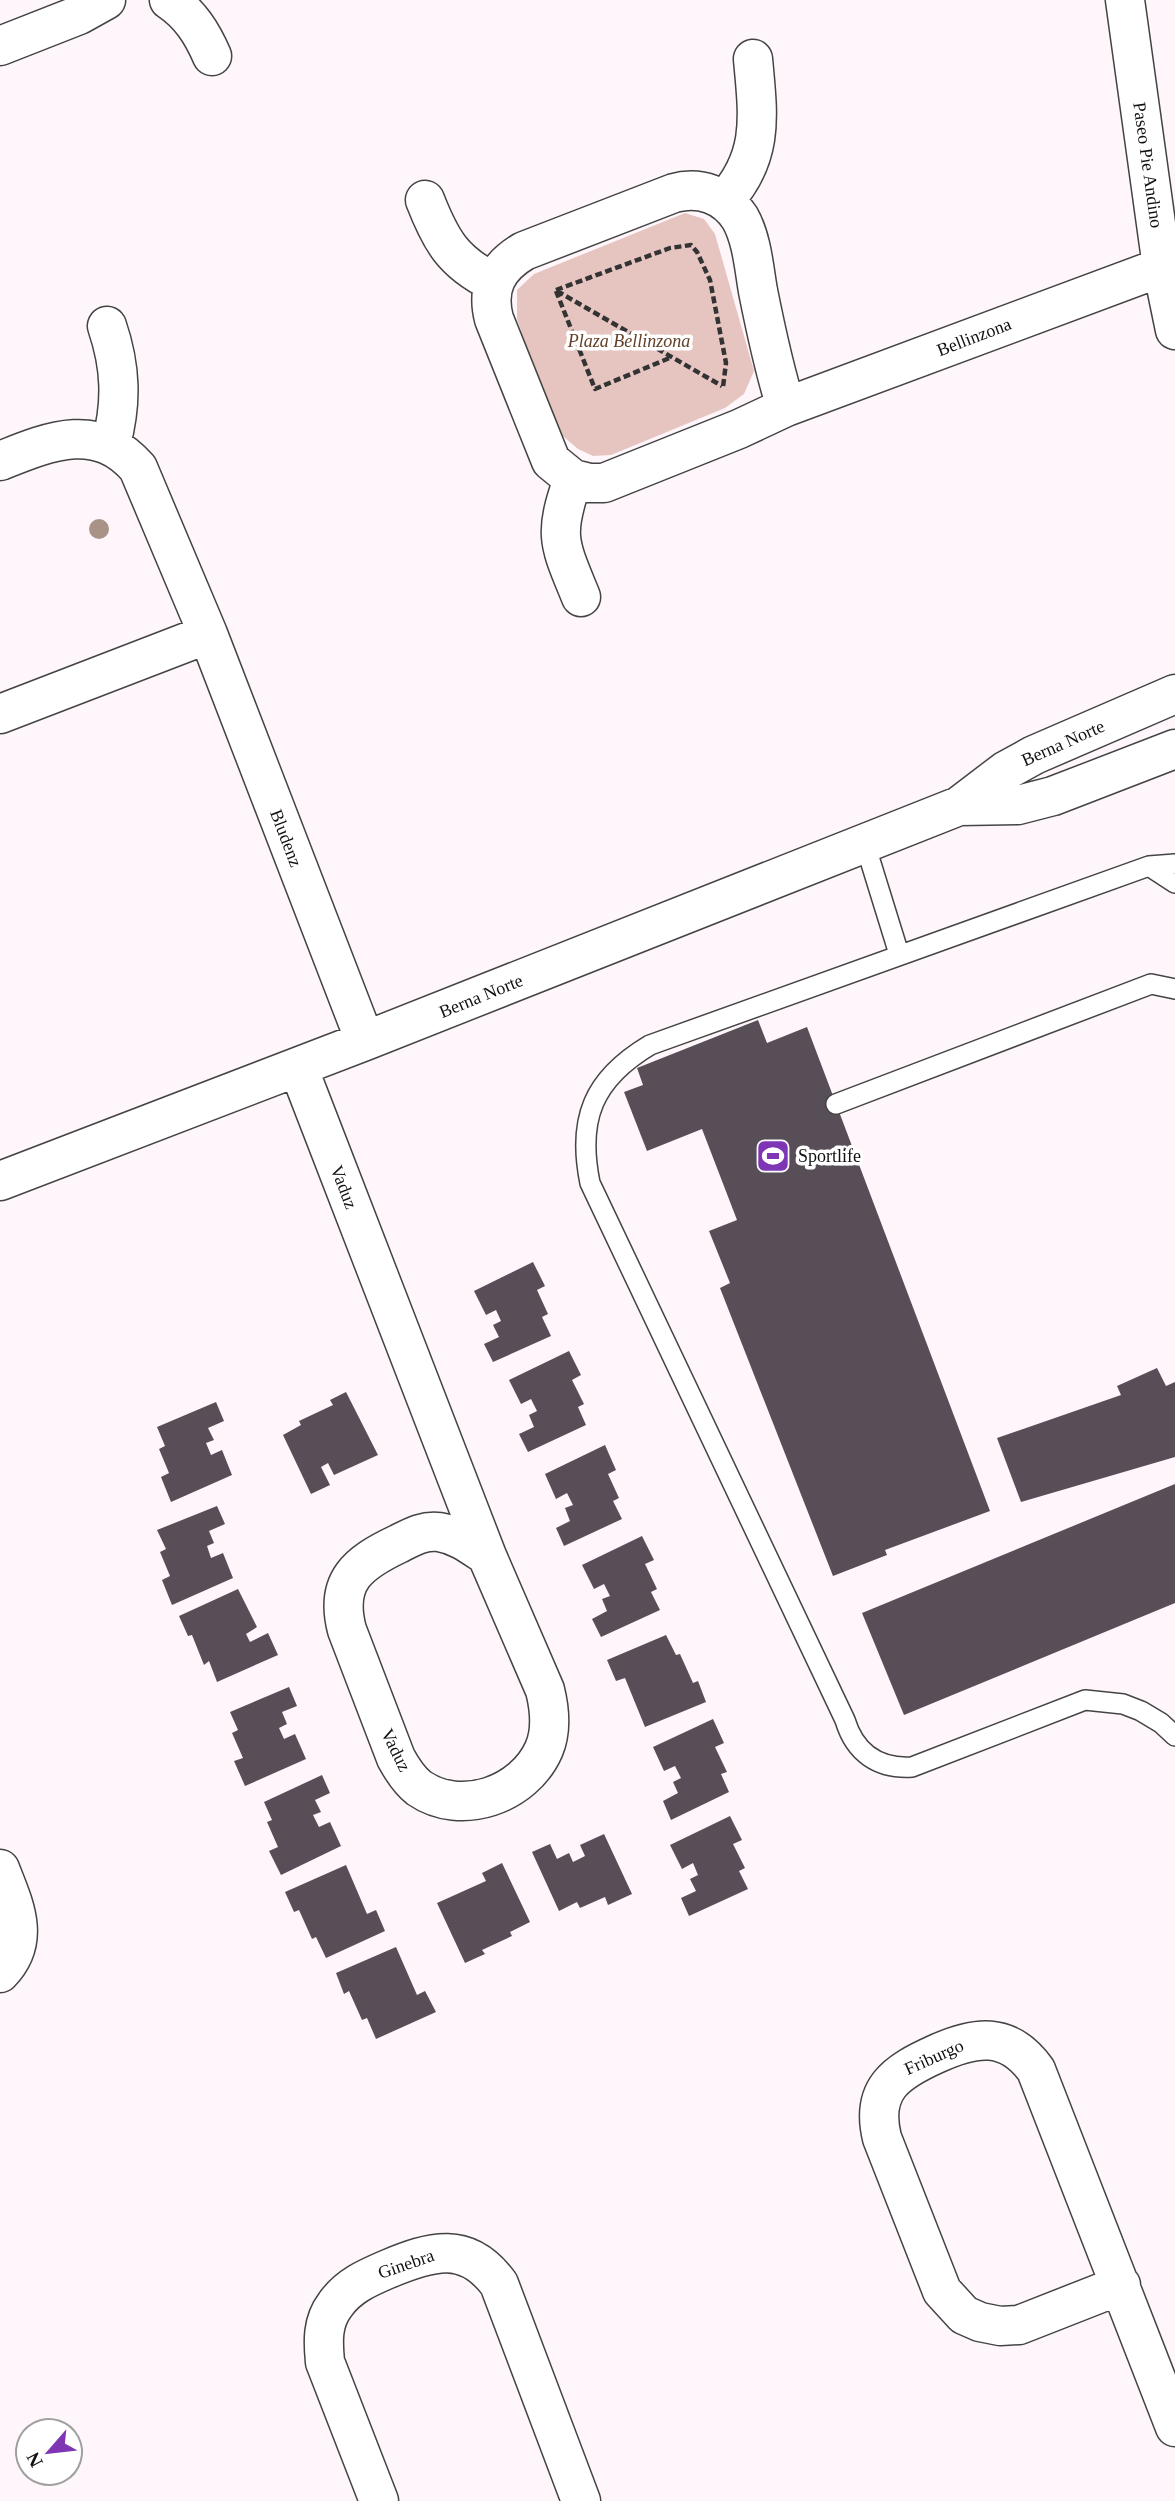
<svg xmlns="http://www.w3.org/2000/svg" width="1175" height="2501" viewBox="0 0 1175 2501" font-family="Georgia,serif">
<rect width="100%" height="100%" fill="#fef6fa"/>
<path fill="#e6c5c1" d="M685,213L704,219L715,234L754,371L744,394L725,408L611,455L593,456L578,449L564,437L552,422L517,319V290L534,274Z"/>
<path fill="#584e58" d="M758,1020L767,1043L807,1027L990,1511L885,1550L887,1555L833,1576L720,1288L730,1283L709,1231L737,1220L702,1129L647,1151L624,1092L643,1085L637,1068Z
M533,1262L545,1286L537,1290L548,1314L542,1317L551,1336L493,1362L484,1344L499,1337L493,1325L501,1321L496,1310L486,1315L474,1291Z
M569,1351L581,1375L572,1380L584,1404L578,1407L586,1425L528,1452L519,1434L534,1427L529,1415L537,1411L531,1399L521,1404L509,1380Z
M1157,1368L1166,1386L1175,1382V1457L1021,1502L997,1438L1121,1395L1117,1386Z
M346,1392L378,1455L334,1475L328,1463L321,1467L330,1485L311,1494L283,1435L301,1425L299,1421L333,1405L330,1400Z
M216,1402L224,1421L208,1428L214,1440L206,1443L211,1455L222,1450L232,1475L171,1502L161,1477L169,1473L159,1449L165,1446L157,1427Z
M605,1445L616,1470L608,1474L619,1498L613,1501L622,1519L564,1546L556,1528L570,1521L565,1508L573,1505L567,1493L556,1499L545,1474Z
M1175,1484V1603L904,1715L862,1613Z
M217,1506L225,1524L209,1531L214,1543L207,1546L211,1558L223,1553L233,1578L172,1605L162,1580L170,1576L160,1552L166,1549L157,1530Z
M642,1536L654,1560L645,1564L657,1589L651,1592L660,1610L601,1637L592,1619L607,1611L602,1599L610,1596L604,1584L594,1589L582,1565Z
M238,1589L257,1627L246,1634L250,1642L268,1633L278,1655L217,1682L209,1661L204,1665L192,1635L188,1636L179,1616Z
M666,1635L676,1655L680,1654L693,1683L698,1681L706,1702L645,1727L625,1678L616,1681L607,1660Z
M289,1687L297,1706L282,1712L287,1724L279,1728L284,1739L295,1734L306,1759L245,1786L234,1761L243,1758L232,1733L238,1730L230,1712Z
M713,1719L724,1743L715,1747L727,1772L721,1774L729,1792L671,1820L663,1801L678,1793L673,1782L681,1778L675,1766L664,1771L653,1747Z
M322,1775L330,1793L315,1800L321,1812L313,1815L319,1827L330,1822L341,1846L281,1875L269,1851L278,1847L267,1822L272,1820L264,1802Z
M730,1816L742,1840L733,1844L745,1868L739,1871L748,1889L689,1916L681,1898L696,1891L690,1879L698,1875L693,1863L682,1869L670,1845Z
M604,1834L632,1894L608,1905L605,1897L580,1908L577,1902L559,1911L532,1852L550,1844L557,1859L569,1853L573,1862L585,1856L580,1845Z
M502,1863L530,1922L510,1932L512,1936L482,1950L485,1954L465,1963L437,1903L486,1881L482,1873Z
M346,1865L367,1914L376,1910L385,1931L326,1958L316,1937L312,1939L299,1910L294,1912L285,1892Z
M396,1947L417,1995L425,1991L436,2012L376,2039L367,2018L362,2020L349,1991L344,1994L336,1973Z"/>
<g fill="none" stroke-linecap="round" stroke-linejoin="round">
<defs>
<path id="lane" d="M865,844L899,954
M1175,864L1149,866L650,1045C593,1079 577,1119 590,1183L845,1720C855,1753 878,1769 912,1767L1085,1700L1123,1704L1141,1711L1161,1723L1175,1736
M1149,866L1175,883
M836,1104L1151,984L1175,989"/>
<path id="street" d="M169,0C190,14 202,33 212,56
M1125,0L1162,267L1175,330
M0,46L79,15L106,0
M425,200C441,241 453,262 493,282
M724,201C765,156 758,115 753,59
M107,326C121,367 122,403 111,444
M786,407C774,369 766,331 758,291C754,268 752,239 740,218C725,195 700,186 674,193L524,251C497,267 486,288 494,319L551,461L573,479L589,483H604L739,429L786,407L1162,267
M0,461C50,441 97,421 138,468L208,634L365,1041
M573,479C553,536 559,543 581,597
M0,714L208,634
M959,806L1018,805L1053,796L1175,749
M298,1067L487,1556L545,1690C550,1710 552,1730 544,1749C524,1795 461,1817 419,1788C409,1780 402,1769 396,1758L347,1630C334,1581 358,1563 398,1544C412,1537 424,1530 439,1532C458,1535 472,1546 487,1556
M0,1181L365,1041L959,806L1005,771L1034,755L1175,694
M0,1869C14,1905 32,1940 0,1973
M1121,2285L1019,2325L1000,2326L980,2322L964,2315L942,2291L882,2138C870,2089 896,2072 936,2054C975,2036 1008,2031 1036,2070L1175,2427
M379,2501L325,2362C323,2342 322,2322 335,2305C348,2286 367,2278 388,2269C431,2251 467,2240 499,2284L581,2501"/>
</defs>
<use href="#lane" stroke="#444" stroke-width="22"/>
<use href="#street" stroke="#444" stroke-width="41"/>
<path stroke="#333" stroke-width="4.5" stroke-dasharray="7 3.5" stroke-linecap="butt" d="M556,290L670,248L691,245L697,252L710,280L726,363L723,387
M556,291L595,389L672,357
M557,291L722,386"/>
<use href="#lane" stroke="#fff" stroke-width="19"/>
<use href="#street" stroke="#fff" stroke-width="38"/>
</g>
<circle fill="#a99286" cx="99" cy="529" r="10"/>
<defs>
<symbol id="stadium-square" viewBox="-11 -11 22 22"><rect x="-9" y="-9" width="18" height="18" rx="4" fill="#7e36b4" stroke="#fff"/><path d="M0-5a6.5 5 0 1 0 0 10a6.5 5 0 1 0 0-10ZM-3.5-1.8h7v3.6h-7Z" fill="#fff"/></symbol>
</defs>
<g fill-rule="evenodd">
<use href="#stadium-square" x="754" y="1137" width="38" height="38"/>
</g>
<g text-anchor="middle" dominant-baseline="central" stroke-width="7" stroke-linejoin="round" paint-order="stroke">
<g font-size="18" fill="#111" stroke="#fff">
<text transform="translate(1148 165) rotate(82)">Paseo Pie Andino</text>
<text transform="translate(974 337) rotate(-21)">Bellinzona</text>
<text transform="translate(1063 743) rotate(-24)">Berna Norte</text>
<text transform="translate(286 838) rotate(69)">Bludenz</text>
<text transform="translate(481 996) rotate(-22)">Berna Norte</text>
<text transform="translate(344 1187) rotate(69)">Vaduz</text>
<text transform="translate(396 1750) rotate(64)">Vaduz</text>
<text transform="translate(934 2057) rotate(-24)">Friburgo</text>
<text transform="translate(406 2264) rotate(-19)">Ginebra</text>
</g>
<g font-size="18" font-style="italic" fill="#634027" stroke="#fff">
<text x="629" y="341">Plaza Bellinzona</text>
</g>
<g font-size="18" fill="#111" stroke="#fff" text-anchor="start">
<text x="798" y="1156">Sportlife</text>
</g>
</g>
<g transform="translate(49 2452) rotate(242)"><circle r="33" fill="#ffffff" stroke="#a0a0a0" stroke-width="2"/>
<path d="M0-5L12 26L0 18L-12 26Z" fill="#7e36b4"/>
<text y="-10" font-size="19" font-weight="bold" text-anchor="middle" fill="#111111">N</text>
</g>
</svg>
